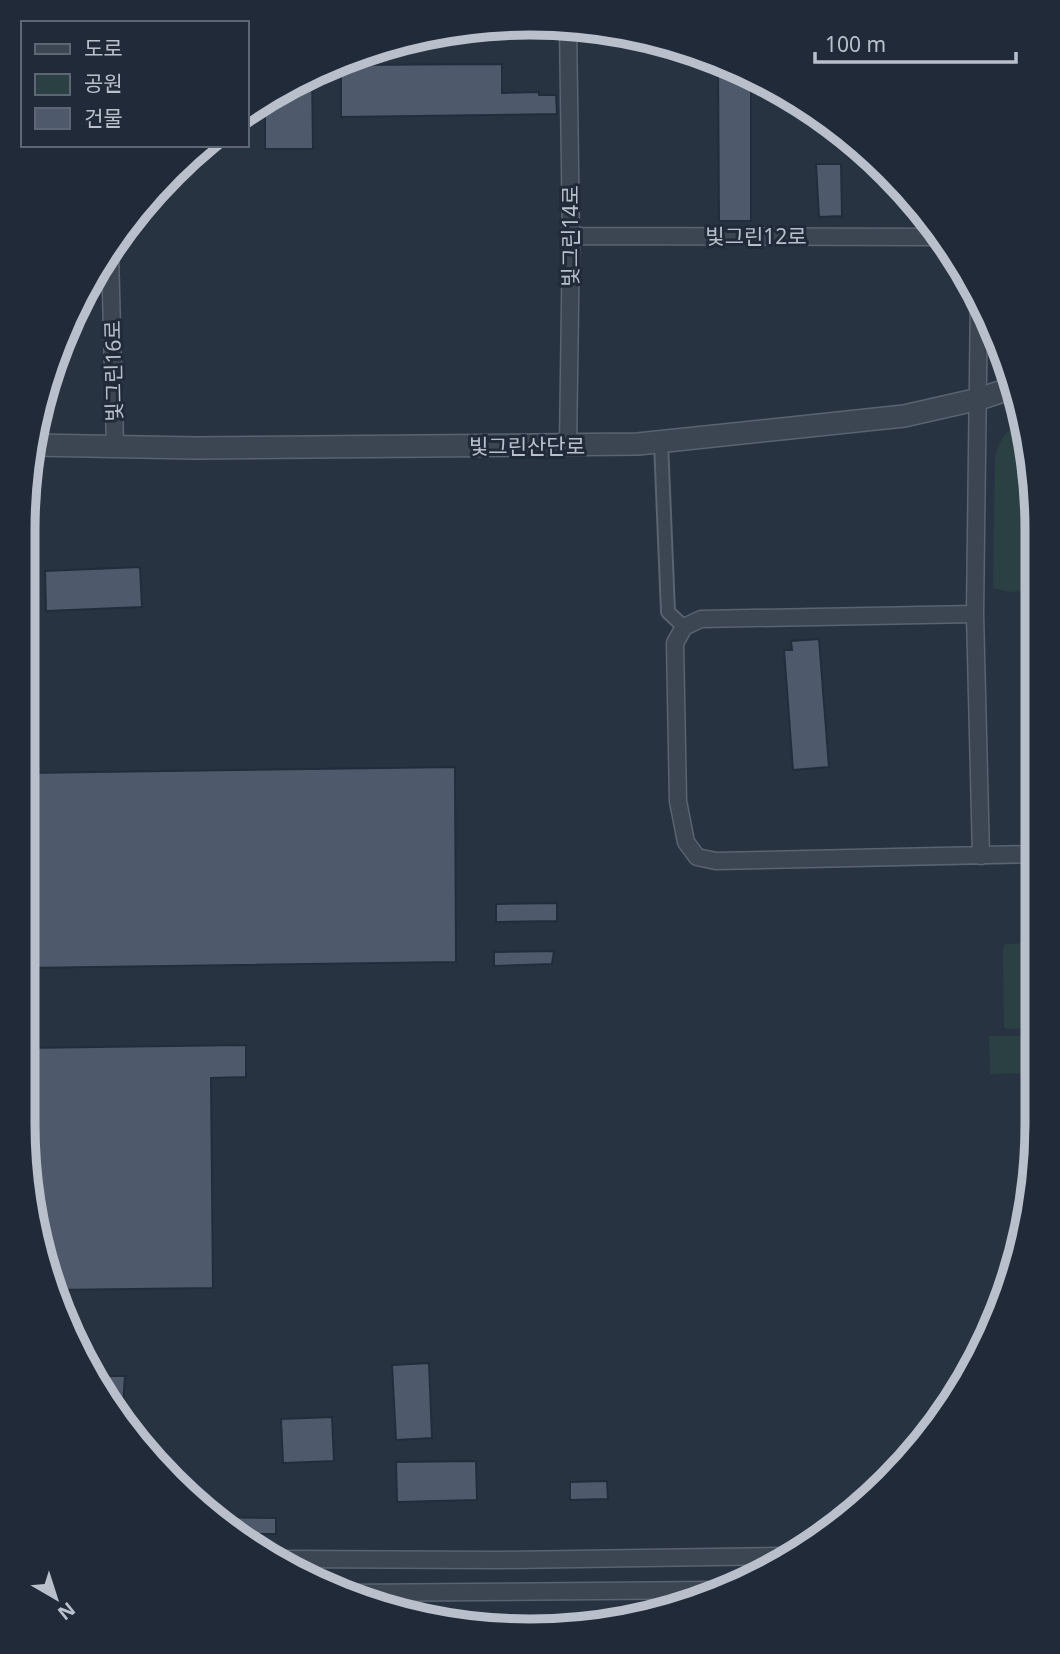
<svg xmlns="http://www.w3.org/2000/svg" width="1060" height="1654" viewBox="0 0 1060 1654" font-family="'Noto Sans','Noto Sans KR',sans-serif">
<rect width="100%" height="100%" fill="#283342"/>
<path fill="#2a4043" d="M1024,423L1036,497V590L1009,592L993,588L995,456C1000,439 1007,428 1024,423Z
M1034,943V1028L1007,1029L1004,1027L1003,948L1005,944Z
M989,1036H1034L1033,1073L990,1074Z"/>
<path fill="#4e5a6b" stroke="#232c3a" stroke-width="2" d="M718,61L751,76V221H719Z
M502,64V93L539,92V95H556L557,114L341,117V65Z
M312,73L313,149H265V100Z
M816,164H841L842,216L819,217Z
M140,567L142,607L46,611L45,571Z
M819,639L829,767L793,770L784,650H792L791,641Z
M455,767L456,962L24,968L25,773Z
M557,903V921L496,922V904Z
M554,951L552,964L494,966V952Z
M246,1045V1077L211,1078L213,1288L51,1290L23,1124V1048Z
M429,1363L432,1438L396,1440L392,1365Z
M94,1376H125L122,1420L108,1406Z
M332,1417L334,1461L283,1463L281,1419Z
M476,1461L477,1500L397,1502L396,1462Z
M607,1481L608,1499L570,1500V1482Z
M213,1517L276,1518V1534H234L222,1527Z"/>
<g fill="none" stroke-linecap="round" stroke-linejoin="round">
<defs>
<path id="pedestrian" d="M661,442L668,612L684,627"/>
<path id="minor" d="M568,26L571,236L568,446
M571,236L942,237
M110,253L115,446
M979,296L975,614L981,856
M975,614L701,619L684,627L675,643L678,801L686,842L697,857L716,861L1035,854
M282,1559L499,1560L789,1556
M346,1593L713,1590"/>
<path id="tertiary" d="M33,445L195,448L638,444L904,416L979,399L1015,387"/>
</defs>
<use href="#pedestrian" stroke="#5a6370" stroke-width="16"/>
<use href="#minor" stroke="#5a6370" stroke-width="19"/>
<use href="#tertiary" stroke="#5a6370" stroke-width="24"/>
<use href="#pedestrian" stroke="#3c4552" stroke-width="12"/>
<use href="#minor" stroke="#3c4552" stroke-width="16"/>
<use href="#tertiary" stroke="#3c4552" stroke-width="21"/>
</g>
<g text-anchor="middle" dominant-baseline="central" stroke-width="6" stroke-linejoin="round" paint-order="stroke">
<g font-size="21" fill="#b9c0cc" stroke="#212a38">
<text transform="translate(570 236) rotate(-90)">빛그린14로</text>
<text x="756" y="236">빛그린12로</text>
<text transform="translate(113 371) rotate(-91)">빛그린16로</text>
<text x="527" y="446">빛그린산단로</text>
</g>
</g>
<path d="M0 0H1060V1654H0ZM530 35H530A495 495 0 0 1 1025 530V1124A495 495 0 0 1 530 1619H530A495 495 0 0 1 35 1124V530A495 495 0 0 1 530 35Z" fill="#212a38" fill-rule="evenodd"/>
<path fill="none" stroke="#b9c0cc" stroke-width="9" d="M530 35H530A495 495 0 0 1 1025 530V1124A495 495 0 0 1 530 1619H530A495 495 0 0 1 35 1124V530A495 495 0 0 1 530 35Z"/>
<rect x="21" y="21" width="228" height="126" fill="#212a38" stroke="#5e6673" stroke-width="2"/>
<rect x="35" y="44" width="35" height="10" fill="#3c4552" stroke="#5e6673" stroke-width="2"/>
<text x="84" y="56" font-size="21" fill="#b9c0cc">도로</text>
<rect x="35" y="74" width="35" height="21" fill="#2a4043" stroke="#5e6673" stroke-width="2"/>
<text x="84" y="91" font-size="21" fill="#b9c0cc">공원</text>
<rect x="35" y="108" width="35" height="21" fill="#4e5a6b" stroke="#5e6673" stroke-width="2"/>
<text x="84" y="126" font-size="21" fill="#b9c0cc">건물</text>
<g transform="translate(56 1598) rotate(141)" stroke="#212a38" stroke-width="5" paint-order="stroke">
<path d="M0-5L12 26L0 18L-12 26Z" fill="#b9c0cc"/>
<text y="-10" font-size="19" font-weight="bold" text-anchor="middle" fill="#b9c0cc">N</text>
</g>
<path d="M815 52v10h201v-10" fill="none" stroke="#b9c0cc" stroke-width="3.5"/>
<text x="825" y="52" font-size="21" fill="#b9c0cc" stroke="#212a38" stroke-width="5" paint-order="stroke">100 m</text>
</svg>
